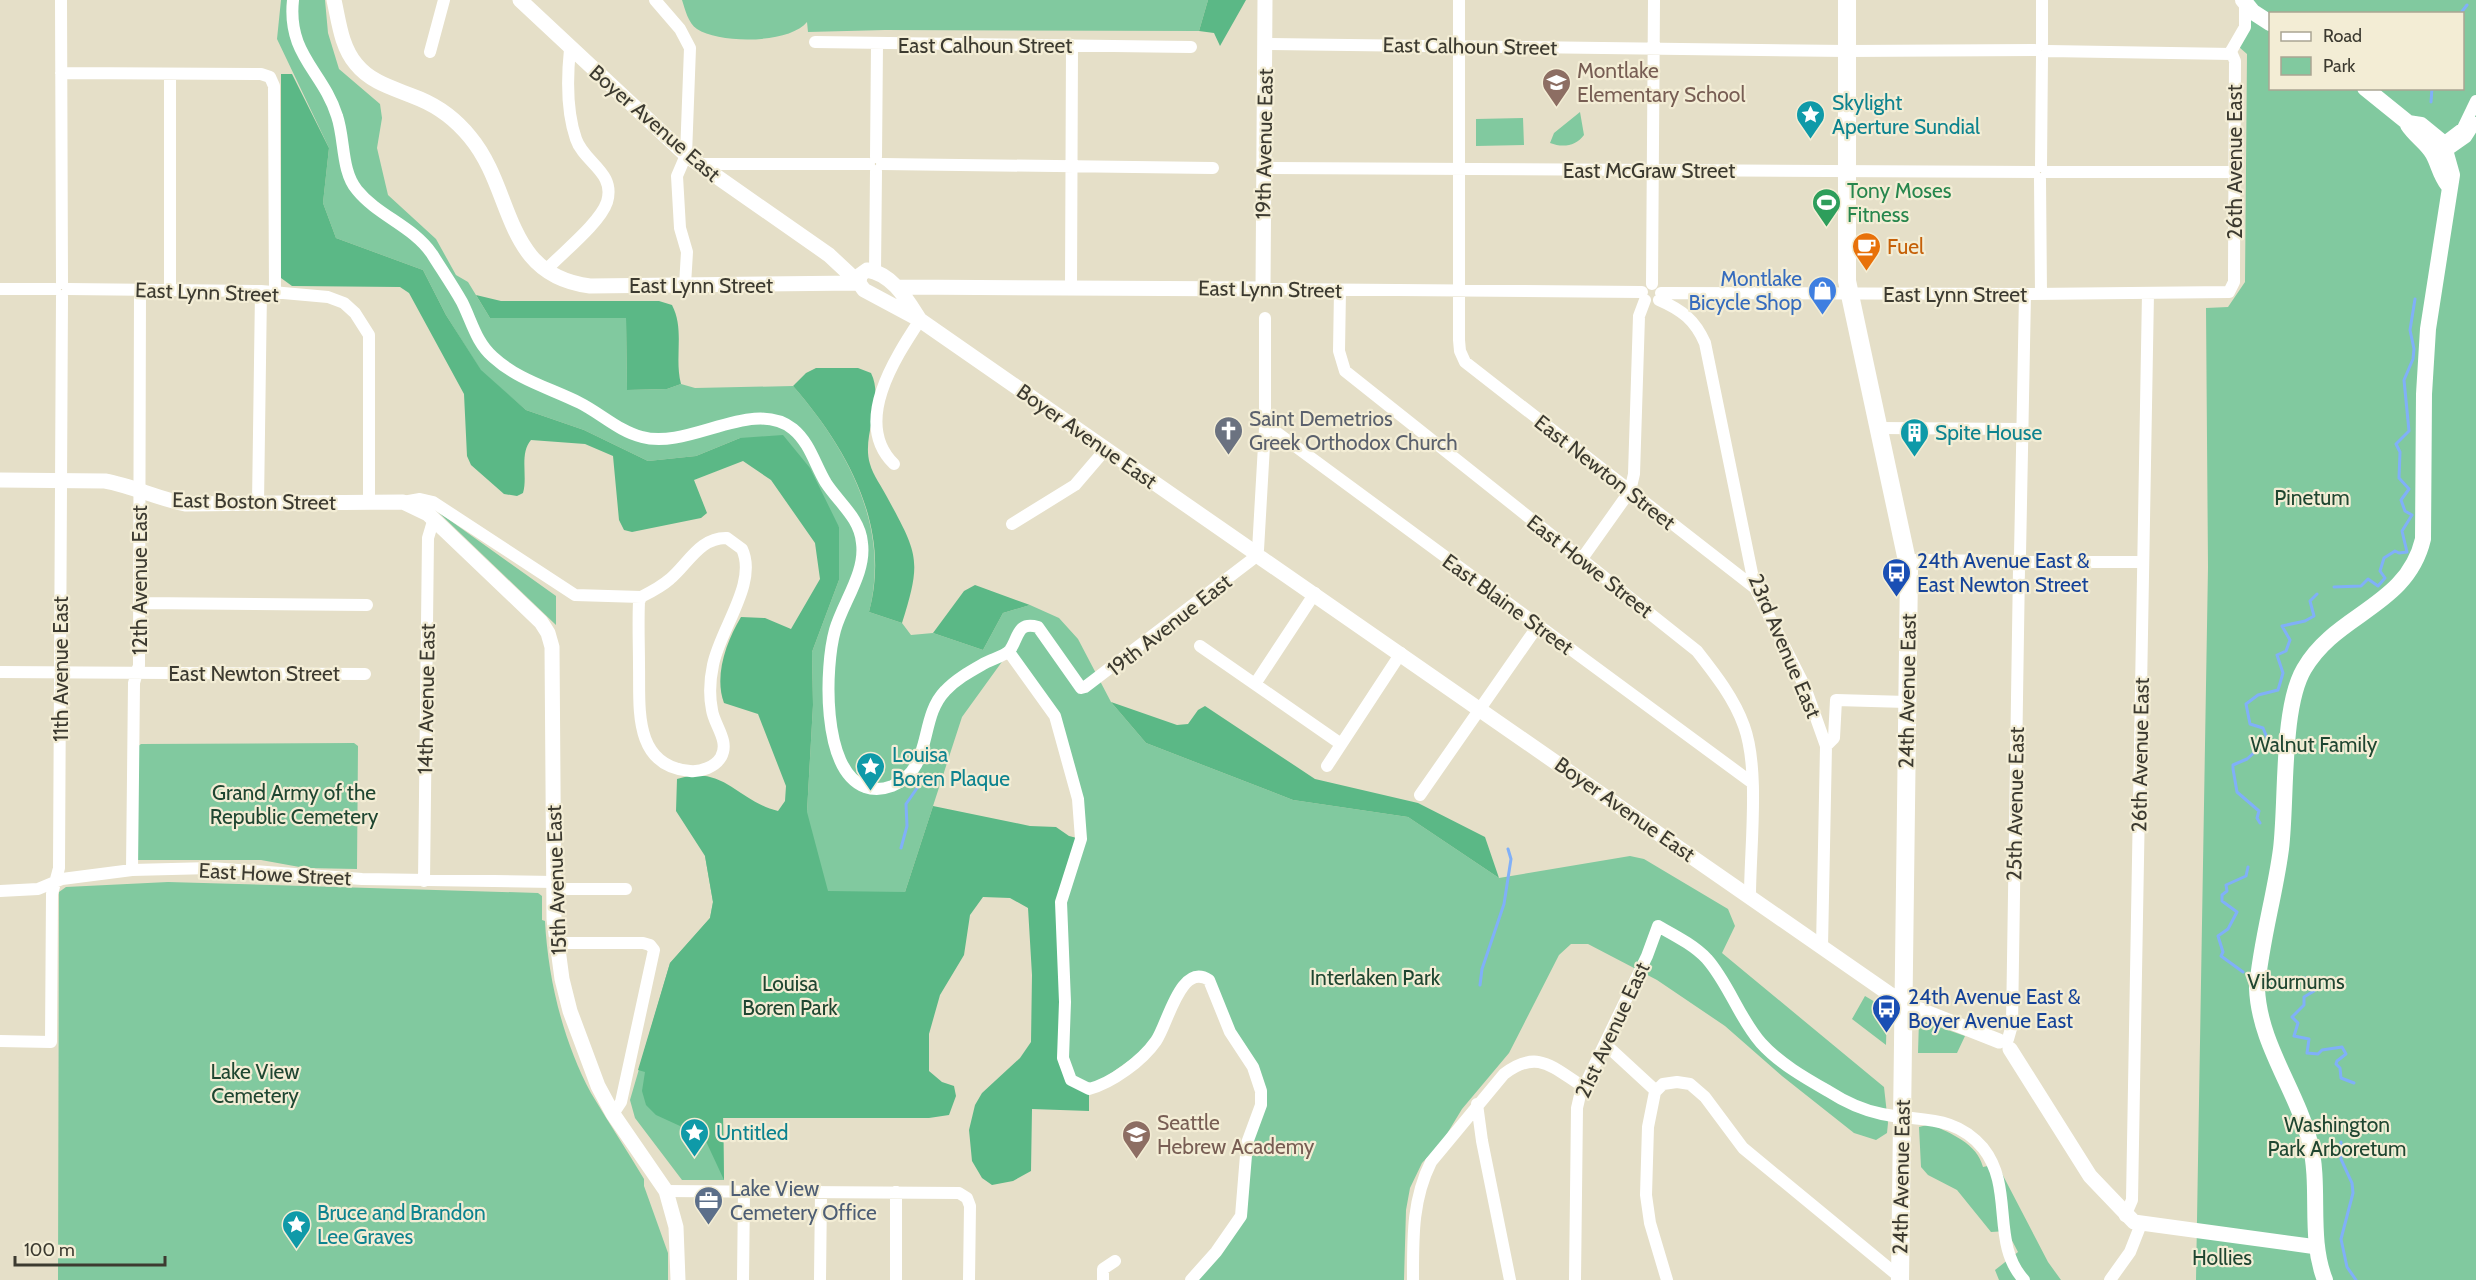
<svg xmlns="http://www.w3.org/2000/svg" width="2476" height="1280" viewBox="0 0 2476 1280" font-family="Cabin,sans-serif">
<rect width="100%" height="100%" fill="#e5dfc8"/>
<path fill="#81c99f" fill-rule="evenodd" d="M281,0H325L328,33L339,69L380,104L382,118L377,148L388,195L436,239L456,275L468,282L490,318H626L627,390L667,389L681,384L695,388L793,386C847,448 891,527 869,612L902,623L911,635L933,633L983,650L1003,613L1030,605L1059,618L1078,639L1111,702L1146,743L1293,800L1408,817L1499,878L1630,856L1644,859L1728,909L1735,926L1722,953L1884,1087L1888,1123L1887,1133L1876,1140L1854,1133L1782,1076L1725,1026L1657,980L1588,944H1571L1559,955L1509,1053L1462,1109L1442,1142L1422,1163L1410,1188L1406,1210L1404,1280H1191L1236,1224L1261,1091L1213,987L1190,978L1155,1042L1089,1089L1065,1071L1060,927L1081,839L1062,734L1009,652L962,717L905,892L723,1107L724,1180H682L635,1118L630,1100L670,963L710,918L713,902L705,856L807,812L813,705L812,652L839,580V527L740,438L696,456L648,461L584,430L526,410L481,371L446,315L423,270L336,238L323,203L329,148L277,39Z
M682,0H1208L1199,31L885,30L808,32L807,22C789,44 720,44 697,29C688,23 685,9 682,0Z
M2251,0H2476V1280H2196L2208,567L2206,308L2228,307L2245,282L2247,54L2239,47ZM2270,14H2462V88H2270Z
M1580,112L1584,135C1576,146 1563,148 1550,143L1554,133Z
M1523,118L1524,145L1476,146V119Z
M437,511L556,596V625Z
M354,743L358,746L357,869L305,868L261,860H137V747L141,744Z
M168,882L538,893L542,896V920L545,921C548,979 563,1041 591,1093C608,1122 627,1150 644,1179V1186L668,1253V1280H58L59,892L66,887Z
M1865,996L1887,1009L1886,1045L1852,1019Z
M1919,1020L1965,1036L1957,1053H1918Z
M1931,1124C1951,1134 1977,1143 1983,1167L1997,1164L2048,1262L2061,1280H1999L1995,1270L2018,1252L2007,1231L1991,1232L1957,1190L1928,1175L1921,1167L1919,1127Z"/>
<path fill="#5bb886" d="M1208,0H1246L1220,46L1214,33L1199,31Z
M281,74H292L329,148L323,203L336,238L423,270L446,315L481,370L526,410L584,430L648,461L696,456L740,438L783,435L810,468L839,527V580L812,652L813,705L807,812L828,891L905,892L933,806L1030,826L1056,827L1069,836L1081,839L1063,888L1065,1071L1089,1089V1111L1032,1109L1031,1171L1013,1181L992,1185L982,1178L972,1161L969,1130L975,1105L982,1093L1020,1058L1031,1042L1032,975L1028,908L1010,898L983,897L970,915L964,955L940,995L929,1034V1071L942,1082L954,1086L956,1096L949,1115L929,1118H723L724,1180L704,1137L656,1115L646,1105L642,1091L645,1072L638,1070L670,963L710,918L713,902L705,856L676,811L677,779C724,764 737,801 778,811L785,801L786,786L758,714L724,703C714,676 726,642 741,617L765,618L791,629L820,579L815,543L771,480L743,461L694,480L707,513L701,518L632,532L624,530L619,520L613,456L585,444L531,440C519,454 528,476 523,493L517,496L504,494L471,465L467,456L464,394L409,293L400,287L292,286L281,278Z
M476,295L501,301H659L672,305C685,330 674,357 681,384L667,389L627,390L626,318H490Z
M816,368H858L871,373C885,401 861,435 870,464C873,475 882,487 887,497C918,554 922,560 902,623L869,612C892,527 847,448 793,386L806,373Z
M975,585L1030,605L1003,613L983,650L933,633L964,591Z
M1111,702L1177,725L1188,724L1198,710L1205,706L1315,779L1418,803L1485,837L1499,878L1408,817L1293,800L1146,743Z"/>
<g fill="none" stroke-linecap="round" stroke-linejoin="round">
<path stroke="#80b0f8" stroke-width="3" d="M2460,14L2467,5
M2431,102L2432,88
M2334,587L2361,586L2368,579L2378,586L2385,578L2380,571L2384,558L2395,551L2399,553L2407,552L2402,531L2412,515L2405,511L2401,500L2409,489L2399,478L2400,452L2396,444L2409,431L2404,380L2413,359L2414,349L2410,330L2415,299
M2260,823L2257,818L2259,811L2237,792L2233,769V765L2247,759L2268,740L2263,728L2250,724L2246,704L2258,695L2278,690L2283,673L2277,655L2286,651L2290,640L2282,626L2305,621L2314,616L2310,601L2317,594
M901,848L907,826L906,804L922,781
M2243,972L2221,956L2223,952L2218,936L2228,929L2237,912L2222,901V895L2227,891L2226,885L2246,876L2248,867
M2269,980L2284,984L2305,978L2313,984L2314,991L2304,997V1005L2292,1017L2298,1023L2294,1036L2309,1039L2307,1053L2318,1054L2322,1050L2342,1047L2346,1054L2337,1061L2336,1064L2340,1068L2341,1078L2354,1083
M1480,985L1482,969L1504,904L1511,859L1508,849
M2341,1142V1159L2352,1183L2353,1193L2341,1239L2347,1267L2356,1280"/>
<path stroke="#fff" stroke-width="12" d="M61,0L62,283
M293,0C287,55 323,71 337,116C345,139 341,171 357,190C378,216 413,226 432,254C442,270 453,286 462,302C472,322 476,342 493,357C518,380 550,388 580,403C600,413 620,432 642,437C689,450 753,397 793,429C810,443 815,465 826,483C839,503 860,518 862,543C866,573 843,602 835,630C825,666 821,770 865,787C874,790 884,789 892,786C934,769 918,719 945,691C956,679 971,671 985,663C992,659 1005,656 1010,650C1019,637 1017,621 1038,627L1081,688L1085,687L1254,558
M655,0L680,29L690,48L686,155L677,176L680,228L687,252L685,285
M1459,0V340L1460,351L1465,362L1755,588
M815,42L1191,47
M1265,44L1847,51L2035,50
M2042,44V0
M430,52L444,0
M2230,53L2245,27V4
M61,73L261,74L270,77L274,86L275,293
M2438,147L2463,128L2476,101
M2446,151L2466,137L2475,123
M876,157L877,44
M698,164H869
M882,164L1213,168
M2041,166L2042,56
M1264,168L2034,172
M2047,172H2234
M2040,179L2041,294
M546,270C562,253 600,223 607,202C616,172 584,163 576,139C566,110 567,78 570,49
M875,272L876,171
M1652,284L1654,0
M1071,287L1072,45
M0,289H55
M68,289L261,291L328,297L344,303L355,313L369,335V502
M170,289V74
M1263,289L1642,292
M1340,290L1339,351L1345,371L1697,651C1715,674 1734,698 1744,726C1760,770 1750,848 1750,896
M1661,293L2025,294L2229,292L2234,282V272L2235,61L2232,54L2048,51
M1659,300C1682,310 1695,320 1705,343L1755,588L1805,687L1826,746L1822,947
M1265,428L1272,429L1751,782
M1879,428L2023,429
M894,464C852,423 895,358 920,320
M403,502L420,499L433,502L575,595L641,597
M258,503L261,291
M1012,524L1075,485L1105,450
M727,538L742,549C758,583 720,629 713,665C710,679 709,695 712,710C714,725 730,741 721,757C715,767 701,772 690,771C632,766 640,706 639,666C639,645 638,623 639,602L641,597C651,592 661,587 670,579C688,564 700,537 727,538Z
M1258,550L1265,428V318
M2020,555L2025,294
M1581,560L1630,491L1634,474L1639,316L1645,300
M1908,560L2013,561
M2026,562H2142
M139,603L367,605
M1200,646L1341,744
M1009,652L1055,716L1078,799L1081,839L1061,902L1065,1002L1063,1058L1071,1080L1089,1089C1112,1083 1142,1061 1156,1041C1168,1024 1180,962 1209,980L1230,1032L1253,1067L1261,1091V1105L1247,1143L1241,1216L1216,1252L1191,1280
M0,672L365,674
M1255,684L1315,593
M1826,746L1834,738L1836,700L1907,702
M1327,766L1401,653
M1420,795L1537,627
M132,870L134,683L139,665L140,290
M424,881L428,538L434,518
M553,889H626
M0,891L38,889L62,879L132,870L211,868L362,879L554,882
M556,943H643L650,945L654,950L621,1102L613,1114
M2008,1039L2012,1025L2019,568
M0,1041L51,1042L52,894L59,868L62,296
M1605,1044L1656,1091
M1477,1104L1482,1141L1510,1280
M666,1191L959,1193L967,1198L970,1206L969,1280
M2125,1216L2132,1200L2148,293
M743,1280L744,1191
M820,1280L821,1192
M896,1280V1192
M1103,1280V1269L1115,1261
M1413,1280C1413,1238 1412,1200 1431,1162L1504,1074C1538,1048 1553,1068 1584,1087
M1575,1280L1577,1108L1580,1095L1647,956L1658,926C1674,935 1694,945 1707,959C1729,984 1739,1018 1761,1043C1779,1063 1805,1078 1828,1091C1845,1102 1862,1110 1882,1114C1921,1122 1954,1114 1983,1148C2015,1188 1990,1243 2024,1280
M1667,1280L1650,1223L1646,1195L1648,1127L1655,1092L1663,1084L1677,1082L1690,1084L1705,1097L1743,1148L1902,1279
M2110,1280L2130,1252L2141,1224"/>
<path stroke="#fff" stroke-width="15" d="M334,0C339,22 341,46 356,64C372,84 397,89 420,99C439,107 457,121 470,137C515,191 502,275 590,286L859,283
M520,0L686,155L829,255L859,283
M898,287L1263,289L1265,0
M920,320C907,300 893,274 867,270L860,275L859,283L864,290L920,320L1254,552
M0,480L105,481C133,486 158,499 186,504L403,502L428,514L541,622L548,633L552,647L554,919L562,979L570,1011L598,1086L613,1114L666,1191L676,1227L678,1280
M1261,558L1888,993L1918,1009L1999,1041
M2010,1049L2090,1176L2134,1222L2317,1247"/>
<path stroke="#fff" stroke-width="16" d="M2243,0L2253,12L2270,23
M2365,88L2417,130
M2408,125C2415,136 2427,143 2433,154C2439,165 2440,175 2448,185
M2325,1280C2308,1237 2321,1188 2310,1143C2297,1090 2259,1044 2257,988C2261,941 2275,895 2281,849C2287,800 2281,708 2304,669C2336,613 2407,607 2423,539L2424,394L2428,329L2452,175L2443,143L2421,125L2408,123"/>
<path stroke="#fff" stroke-width="18" d="M1847,0V281L1909,570L1900,1280"/>
</g>
<defs>
<symbol id="school-pin" viewBox="-11 -11 22 30"><path d="M0 17L-7.5 6A9.5 9.5 0 1 1 7.5 6Z" fill="#8d6e63" stroke="#f3edd5"/><path d="M0-5L7-2L0 1L-7-2ZM-4 1L0 2.5L4 1V4Q0 6-4 4Z" fill="#fff"/></symbol>
<symbol id="sight-pin" viewBox="-11 -11 22 30"><path d="M0 17L-7.5 6A9.5 9.5 0 1 1 7.5 6Z" fill="#0f9aa8" stroke="#f3edd5"/><path d="M0-6L1.8-2.2L6-1.7L2.9 1.2L3.7 5.4L0 3.3L-3.7 5.4L-2.9 1.2L-6-1.7L-1.8-2.2Z" fill="#fff"/></symbol>
<symbol id="stadium-pin" viewBox="-11 -11 22 30"><path d="M0 17L-7.5 6A9.5 9.5 0 1 1 7.5 6Z" fill="#2e9e5b" stroke="#f3edd5"/><path d="M0-5a6.5 5 0 1 0 0 10a6.5 5 0 1 0 0-10ZM-3.5-1.8h7v3.6h-7Z" fill="#fff"/></symbol>
<symbol id="cafe-pin" viewBox="-11 -11 22 30"><path d="M0 17L-7.5 6A9.5 9.5 0 1 1 7.5 6Z" fill="#e8710a" stroke="#f3edd5"/><path d="M-5.5-4.5H6V0H3Q3 3.5 0 3.5H-2.5Q-5.5 3.5-5.5 0ZM3-3.2v2h1.7v-2ZM-6 4.5H4V6H-6Z" fill="#fff"/></symbol>
<symbol id="shop-pin" viewBox="-11 -11 22 30"><path d="M0 17L-7.5 6A9.5 9.5 0 1 1 7.5 6Z" fill="#3f7fe0" stroke="#f3edd5"/><path d="M-5-2.5h2.3a2.7 3.5 0 0 1 5.4 0H5L5.5 6h-11ZM-1.5-2.5h3a1.5 2.3 0 0 0-3 0Z" fill="#fff"/></symbol>
<symbol id="church-pin" viewBox="-11 -11 22 30"><path d="M0 17L-7.5 6A9.5 9.5 0 1 1 7.5 6Z" fill="#6b7280" stroke="#f3edd5"/><path d="M-1.2-6h2.4v3.5h3.3v2.4h-3.3V6h-2.4V-.1h-3.3v-2.4h3.3Z" fill="#fff"/></symbol>
<symbol id="building-pin" viewBox="-11 -11 22 30"><path d="M0 17L-7.5 6A9.5 9.5 0 1 1 7.5 6Z" fill="#0f9aa8" stroke="#f3edd5"/><path d="M-4-6H4V6H1V3H-1V6H-4ZM-2.5-4.3h1.7v1.8h-1.7ZM.8-4.3h1.7v1.8H.8ZM-2.5-1h1.7V.8h-1.7ZM.8-1h1.7V.8H.8Z" fill="#fff"/></symbol>
<symbol id="bus-pin" viewBox="-11 -11 22 30"><path d="M0 17L-7.5 6A9.5 9.5 0 1 1 7.5 6Z" fill="#1a4fb4" stroke="#f3edd5"/><path d="M-5-6H5V4H4V6H2V4H-2V6H-4V4H-5ZM-3.5-4V0h7V-4ZM-3.5 1.2v1.5H-2V1.2ZM2 1.2v1.5H3.5V1.2Z" fill="#fff"/></symbol>
<symbol id="office-pin" viewBox="-11 -11 22 30"><path d="M0 17L-7.5 6A9.5 9.5 0 1 1 7.5 6Z" fill="#5c6f8a" stroke="#f3edd5"/><path d="M-6-3h4V-5.5h4V-3h4V5H-6ZM-1-4.5V-3h2v-1.5ZM-6 0V1H6V0Z" fill="#fff"/></symbol>
</defs>
<g fill-rule="evenodd">
<use href="#school-pin" x="1540" y="66" width="33" height="45"/>
<use href="#sight-pin" x="1794" y="98" width="33" height="45"/>
<use href="#stadium-pin" x="1810" y="186" width="33" height="45"/>
<use href="#cafe-pin" x="1850" y="230" width="33" height="45"/>
<use href="#shop-pin" x="1806" y="274" width="33" height="45"/>
<use href="#church-pin" x="1212" y="414" width="33" height="45"/>
<use href="#building-pin" x="1898" y="416" width="33" height="45"/>
<use href="#bus-pin" x="1880" y="556" width="33" height="45"/>
<use href="#sight-pin" x="854" y="750" width="33" height="45"/>
<use href="#bus-pin" x="1870" y="992" width="33" height="45"/>
<use href="#sight-pin" x="678" y="1116" width="33" height="45"/>
<use href="#school-pin" x="1120" y="1118" width="33" height="45"/>
<use href="#office-pin" x="692" y="1184" width="33" height="45"/>
<use href="#sight-pin" x="280" y="1208" width="33" height="45"/>
</g>
<g text-anchor="middle" dominant-baseline="central" stroke-width="4.5" stroke-linejoin="round" paint-order="stroke">
<g font-size="21" fill="#3c3a30" stroke="#f3edd5">
<text x="985" y="45">East Calhoun Street</text>
<text transform="translate(1470 46) rotate(1)">East Calhoun Street</text>
<text transform="translate(655 123) rotate(41)">Boyer Avenue East</text>
<text transform="translate(1264 144) rotate(-89)">19th Avenue East</text>
<text transform="translate(2234 162) rotate(-90)">26th Avenue East</text>
<text x="1649" y="170">East McGraw Street</text>
<text x="701" y="285">East Lynn Street</text>
<text transform="translate(1270 289) rotate(1)">East Lynn Street</text>
<text transform="translate(207 292) rotate(2)">East Lynn Street</text>
<text x="1955" y="294">East Lynn Street</text>
<text transform="translate(1087 436) rotate(35)">Boyer Avenue East</text>
<text transform="translate(1605 472) rotate(38)">East Newton Street</text>
<text transform="translate(254 501) rotate(1)">East Boston Street</text>
<text transform="translate(1590 566) rotate(38)">East Howe Street</text>
<text transform="translate(139 580) rotate(-90)">12th Avenue East</text>
<text transform="translate(1508 604) rotate(36)">East Blaine Street</text>
<text transform="translate(1169 625) rotate(-38)">19th Avenue East</text>
<text transform="translate(1785 646) rotate(67)">23rd Avenue East</text>
<text transform="translate(60 669) rotate(-90)">11th Avenue East</text>
<text x="254" y="673">East Newton Street</text>
<text transform="translate(1907 691) rotate(-89)">24th Avenue East</text>
<text transform="translate(426 699) rotate(-89)">14th Avenue East</text>
<text transform="translate(2140 755) rotate(-89)">26th Avenue East</text>
<text transform="translate(2015 804) rotate(-89)">25th Avenue East</text>
<text transform="translate(1625 809) rotate(35)">Boyer Avenue East</text>
<text transform="translate(275 874) rotate(3)">East Howe Street</text>
<text transform="translate(556 880) rotate(-92)">15th Avenue East</text>
<text transform="translate(1612 1030) rotate(-65)">21st Avenue East</text>
<text transform="translate(1901 1177) rotate(-89)">24th Avenue East</text>
</g>
<g font-size="21" fill="#785e54" stroke="#f3edd5" text-anchor="start">
<text x="1577" y="70">Montlake<tspan x="1577" dy="24">Elementary School</tspan></text>
<text x="1157" y="1122">Seattle<tspan x="1157" dy="24">Hebrew Academy</tspan></text>
</g>
<g font-size="21" fill="#0d838f" stroke="#f3edd5" text-anchor="start">
<text x="1832" y="102">Skylight<tspan x="1832" dy="24">Aperture Sundial</tspan></text>
<text x="1935" y="432">Spite House</text>
<text x="892" y="754">Louisa<tspan x="892" dy="24">Boren Plaque</tspan></text>
<text x="716" y="1132">Untitled</text>
<text x="317" y="1212">Bruce and Brandon<tspan x="317" dy="24">Lee Graves</tspan></text>
</g>
<g font-size="21" fill="#27864d" stroke="#f3edd5" text-anchor="start">
<text x="1847" y="190">Tony Moses<tspan x="1847" dy="24">Fitness</tspan></text>
</g>
<g font-size="21" fill="#c56008" stroke="#f3edd5" text-anchor="start">
<text x="1887" y="246">Fuel</text>
</g>
<g font-size="21" fill="#366cbe" stroke="#f3edd5" text-anchor="end">
<text x="1802" y="278">Montlake<tspan x="1802" dy="24">Bicycle Shop</tspan></text>
</g>
<g font-size="21" fill="#5b616d" stroke="#f3edd5" text-anchor="start">
<text x="1249" y="418">Saint Demetrios<tspan x="1249" dy="24">Greek Orthodox Church</tspan></text>
</g>
<g font-size="21" fill="#1f4631" stroke="#f3edd5">
<text x="2312" y="497">Pinetum</text>
<text x="2314" y="744">Walnut Family</text>
<text x="294" y="792">Grand Army of the<tspan x="294" dy="24">Republic Cemetery</tspan></text>
<text x="1375" y="977">Interlaken Park</text>
<text x="2296" y="981">Viburnums</text>
<text x="790" y="983">Louisa<tspan x="790" dy="24">Boren Park</tspan></text>
<text x="255" y="1071">Lake View<tspan x="255" dy="24">Cemetery</tspan></text>
<text x="2337" y="1124">Washington<tspan x="2337" dy="24">Park Arboretum</tspan></text>
<text x="2222" y="1257">Hollies</text>
</g>
<g font-size="21" fill="#164399" stroke="#f3edd5" text-anchor="start">
<text x="1917" y="560">24th Avenue East &amp;<tspan x="1917" dy="24">East Newton Street</tspan></text>
<text x="1908" y="996">24th Avenue East &amp;<tspan x="1908" dy="24">Boyer Avenue East</tspan></text>
</g>
<g font-size="21" fill="#4e5e75" stroke="#f3edd5" text-anchor="start">
<text x="730" y="1188">Lake View<tspan x="730" dy="24">Cemetery Office</tspan></text>
</g>
</g>
<rect x="2269" y="12" width="195" height="78" fill="#f3edd5" stroke="#aaa593" stroke-width="1.5"/>
<rect x="2281" y="32" width="30" height="9" fill="#ffffff" stroke="#aaa593" stroke-width="1.5"/>
<text x="2323" y="42" font-size="18" fill="#3c3a30">Road</text>
<rect x="2281" y="57" width="30" height="18" fill="#81c99f" stroke="#aaa593" stroke-width="1.5"/>
<text x="2323" y="72" font-size="18" fill="#3c3a30">Park</text>
<path d="M15 1256v9h150v-9" fill="none" stroke="#3c3a30" stroke-width="3"/>
<text x="24" y="1256" font-size="18" fill="#3c3a30" stroke="#f3edd5" stroke-width="4.5" paint-order="stroke">100 m</text>
</svg>
